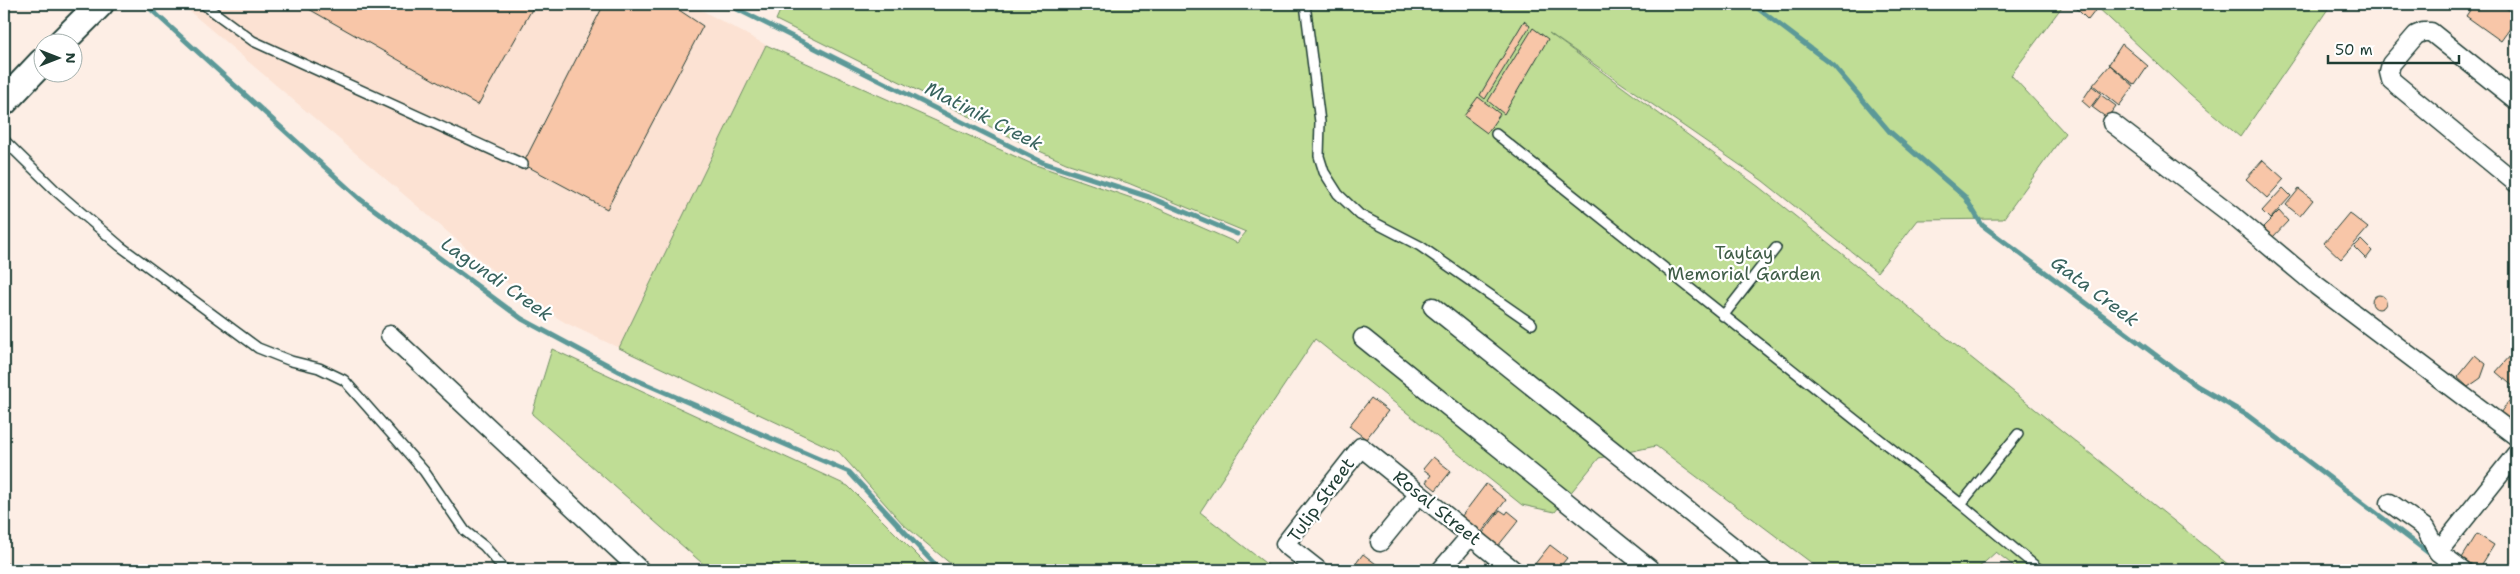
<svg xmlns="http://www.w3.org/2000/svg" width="2520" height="574" viewBox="0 0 2520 574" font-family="'Shantell Sans',sans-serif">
<rect width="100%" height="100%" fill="#fdeee5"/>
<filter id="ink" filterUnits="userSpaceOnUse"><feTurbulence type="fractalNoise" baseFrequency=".02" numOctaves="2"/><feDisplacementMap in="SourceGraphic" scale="10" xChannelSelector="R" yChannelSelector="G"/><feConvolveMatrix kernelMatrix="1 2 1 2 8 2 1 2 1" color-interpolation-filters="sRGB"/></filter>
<g filter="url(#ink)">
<path fill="#fce2d3" d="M181,4H690L766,45L619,348L566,323L526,299Z"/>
<path fill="#bfdd95" stroke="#6f8d64" d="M783,4H2064L2011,75L2065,133L2003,219L1918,220L1877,272L1763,181L1549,33L1759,187L2235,570H2019L1996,552L1976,570H1821L1656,446L1599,458L1555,512L1522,505L1315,339L1200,512L1274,570H958L903,524L839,452L619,348L766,45L1030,163L1146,203L1237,243L1246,232L1128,183L1066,163L1035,149L776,20Z
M2094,4H2327L2330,6L2240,137L2190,94Z
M552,349L848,486L932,570H710L532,414Z"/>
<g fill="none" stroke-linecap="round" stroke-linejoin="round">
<path stroke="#5c9998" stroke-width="5" d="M145,4L360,199L522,319L632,378L849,472L940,570
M727,4L1044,163L1149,197L1237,234
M1752,4L1834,66L1889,131L1965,197L1982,225L2197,386L2247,415L2434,557"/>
</g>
<path fill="#f8c6a8" stroke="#1f3d34" d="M300,4H535L478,105Z
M604,4H670L703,26L607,209L523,164Z
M2072,4H2088L2095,11L2088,20Z
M2474,4H2500L2516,15V20L2501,41L2466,16Z
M1524,21L1530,26L1485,99L1480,95Z
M1533,28L1548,39L1504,114L1488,101Z
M2122,44L2148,66L2135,85L2109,64Z
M2110,65L2134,86L2119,106L2093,85Z
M2092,86L2101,93L2090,108L2082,101Z
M2101,95L2116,106L2107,118L2092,107Z
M1478,97L1500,114L1487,133L1464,116Z
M2263,160L2284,179L2267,198L2246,179Z
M2283,188L2291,196L2270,219L2262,211Z
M2299,189L2313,200L2300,216L2286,205Z
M2279,211L2288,221L2273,237L2263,227Z
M2349,213L2368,228L2341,259L2324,243Z
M2361,240L2372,251L2366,259L2354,247Z
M2372 302a7 7 0 1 1 14 0a7 7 0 1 1-14 0Z
M2475,355L2486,364L2481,378L2468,387L2457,377Z
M2511,355L2516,359L2515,388L2496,372Z
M2516,388V404L2509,399Z
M1371,398L1388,411L1366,439L1349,426Z
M2508,402L2516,408V420L2512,426L2498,416Z
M1433,457L1451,471L1436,490L1426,482L1431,475L1423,469Z
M1486,484L1506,500L1481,533L1461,517Z
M1500,510L1506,514L1508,511L1519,520L1498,546L1483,533Z
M2477,534L2494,545L2479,569L2462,558Z
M1550,545L1567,558L1557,570H1530Z
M1363,554L1380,567L1378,570H1351Z
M1491,558L1507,570H1482Z"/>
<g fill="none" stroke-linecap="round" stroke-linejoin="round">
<defs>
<path id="lane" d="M203,4L253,41L523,164
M1305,4L1320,122L1319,156L1324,172L1338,194L1360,215L1420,246L1532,324
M1496,134L1961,504L2040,570
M4,140L56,191L120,246L258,348L291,361L319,368L344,380L424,471L465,531L484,546L505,570
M1723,316L1776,248
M1961,504L2018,434
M4,568L8,570"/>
<path id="street" d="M2516,100L2431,32H2423L2416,35L2391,64L2389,72L2391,80L2516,183
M2112,123L2231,214L2317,286L2516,436
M1433,307L1762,570
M390,335L640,570
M1363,338L1651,570
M2390,503L2425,528L2438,552L2462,570
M1380,542L1419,494
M2438,552L2516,454
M1318,570L1285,544L1361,447L1513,570
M1441,570L1471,535"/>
<path id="secondary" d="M62,42L100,4
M4,102L42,62"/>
</defs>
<use href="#lane" stroke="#1f3d34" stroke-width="12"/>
<use href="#street" stroke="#1f3d34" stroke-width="21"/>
<use href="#secondary" stroke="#1f3d34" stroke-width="30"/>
<use href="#lane" stroke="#fff" stroke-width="9"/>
<use href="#street" stroke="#fff" stroke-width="18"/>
<use href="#secondary" stroke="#fff" stroke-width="26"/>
</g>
</g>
<g text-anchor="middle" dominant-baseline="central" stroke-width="4.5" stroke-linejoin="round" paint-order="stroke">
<g font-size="18" fill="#3f5d47" stroke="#fff">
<text x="1744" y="253">Taytay<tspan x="1744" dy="21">Memorial Garden</tspan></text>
</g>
<g font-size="18" fill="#1f3d34" stroke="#fff">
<text transform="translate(1321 500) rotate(-54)">Tulip Street</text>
<text transform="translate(1437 508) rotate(39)">Rosal Street</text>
</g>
<g font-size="19" font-style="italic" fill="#38635e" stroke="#fff">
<text transform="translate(984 116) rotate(27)">Matinik Creek</text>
<text transform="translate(497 279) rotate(35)">Lagundi Creek</text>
<text transform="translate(2095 291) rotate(37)">Gata Creek</text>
</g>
</g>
<rect width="2520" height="574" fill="none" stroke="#fff" stroke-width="20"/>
<rect x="10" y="10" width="2500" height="554" fill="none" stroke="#1f3d34" stroke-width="2" filter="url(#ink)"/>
<g transform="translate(58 58) rotate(90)"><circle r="24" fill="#ffffff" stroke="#a5b1ae"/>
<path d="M0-4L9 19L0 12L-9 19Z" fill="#1f3d34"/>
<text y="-8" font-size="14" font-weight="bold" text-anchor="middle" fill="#1f3d34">N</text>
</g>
<path d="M2328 55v8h131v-8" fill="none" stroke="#1f3d34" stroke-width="2.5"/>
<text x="2335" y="55" font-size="15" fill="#1f3d34" stroke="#ffffff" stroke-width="4" paint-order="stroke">50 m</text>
</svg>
